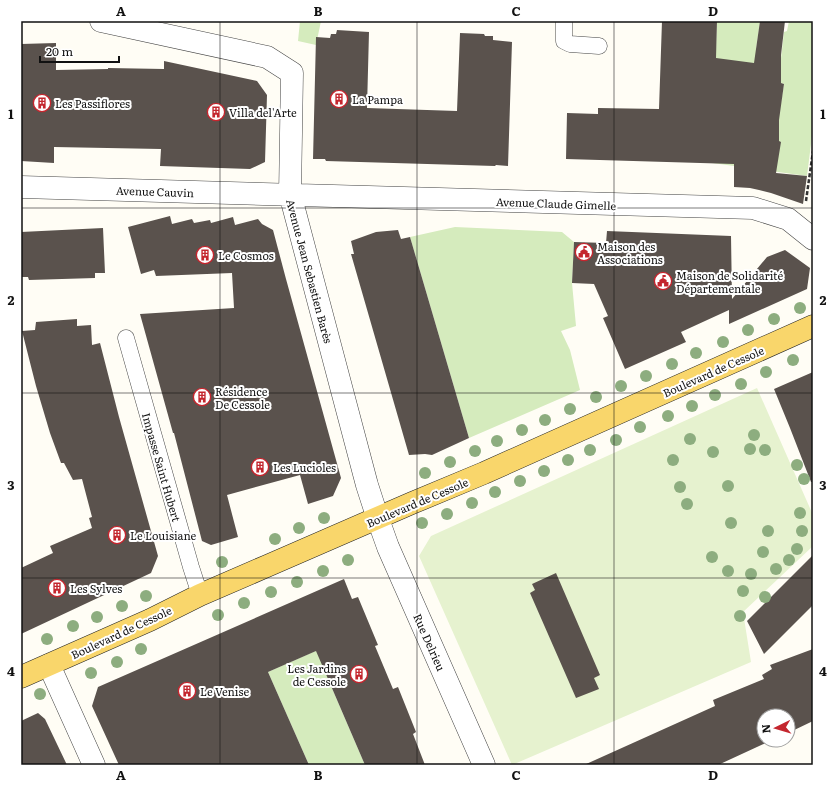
<svg xmlns="http://www.w3.org/2000/svg" width="834" height="786" viewBox="0 0 834 786" font-family="Literata,serif">
<rect width="100%" height="100%" fill="#fffdf5"/>
<path fill="#d5ebbd" fill-rule="evenodd" d="M300,21H321L316,45L298,41Z
M717,21H751L760,22L756,49L781,58L784,32L787,31L789,21H813V128L807,176L712,163ZM752,63L765,64L781,83L784,84L781,103L779,104L750,74Z
M455,227L562,232L574,242L572,283L576,326L561,331L570,350L580,390L469,438L410,237Z
M320,649L332,677L328,679L365,765H309L268,672Z"/>
<path fill="#e6f2cf" d="M757,388L813,515V546L743,612L751,662L512,765L419,556L431,536Z"/>
<path fill="#5a524d" d="M662,21H717L716,58L754,63L760,21H785L781,55V83L784,84L779,120V141L781,142L776,173L807,176L803,204L771,193L759,190L750,188L734,187V164L566,159L567,113L598,114V108L659,109Z
M337,30L369,32L367,108L457,111L460,33L484,34L485,36H493V40L512,42L508,166L496,165L495,166L326,161L325,159H313L316,37L330,38L331,34H336Z
M56,43V70L108,69V68L164,69V61L257,81L267,95L265,162L250,169L160,166L161,149L54,147V163L21,161V44Z
M170,216L172,224L192,219L194,223L210,220L211,223L233,217L235,225L258,219L262,224L273,230L286,279L341,478L333,496L308,504L300,475L227,495L238,537L211,545L202,541L174,433H173L140,314L234,308L232,273L156,276L154,270L141,274L128,227Z
M103,228L105,273H95V278L29,280L28,277H21V232Z
M398,230L401,239L410,237L469,438L432,455L425,454L409,455L351,254H354L351,241L376,232Z
M607,231L731,236L732,299L767,257L785,250L810,268L807,289L729,324V310L681,332L686,342L625,369L603,318L608,316L594,284L572,283L574,242L606,243Z
M77,319V326L91,325L92,345L100,343L119,417L158,556L151,573L21,634V568L53,553L50,546L92,528L89,518L92,517L82,479L73,480L64,463H61L50,433L36,386L22,331L35,330L36,322Z
M813,372V482H811L790,428L774,389Z
M813,555V605L764,654L747,621Z
M556,573L600,675L594,678L599,689L576,698L530,593L535,590L532,584Z
M344,579L352,599L358,597L378,645L375,646L393,689L398,687L416,732L413,734L425,765H365L316,651L268,672L309,765H119L92,706L98,687Z
M813,649V721L788,733V716H764V740H772L718,765H584L715,706L713,700L764,679L762,675L772,669L770,665Z
M38,713L45,719L67,765H21V721Z"/>
<g fill="none" stroke-linecap="round" stroke-linejoin="round">
<defs>
<path id="lane" d="M564,21V41L570,44L599,46
M126,338L191,567L200,595"/>
<path id="street" d="M101,21L267,57L292,73L290,194L367,485L378,519L388,547L484,765
M21,187L753,208L788,219L813,239
M49,665L94,765"/>
<path id="primary" d="M21,677L150,620L200,595L267,566L412,503L484,473L813,326"/>
</defs>
<use href="#lane" stroke="#444" stroke-width="17"/>
<use href="#street" stroke="#444" stroke-width="23"/>
<use href="#primary" stroke="#222" stroke-width="23"/>
<path stroke="#333" stroke-width="2.5" stroke-dasharray="4 2" stroke-linecap="butt" d="M806,201L813,151"/>
<use href="#lane" stroke="#fff" stroke-width="16"/>
<use href="#street" stroke="#fff" stroke-width="22"/>
<use href="#primary" stroke="#f9d66b" stroke-width="22"/>
</g>
<g fill="#8dad7f">
<circle cx="800" cy="308" r="6"/>
<circle cx="774" cy="319" r="6"/>
<circle cx="748" cy="330" r="6"/>
<circle cx="723" cy="342" r="6"/>
<circle cx="696" cy="353" r="6"/>
<circle cx="793" cy="360" r="6"/>
<circle cx="672" cy="364" r="6"/>
<circle cx="766" cy="372" r="6"/>
<circle cx="646" cy="376" r="6"/>
<circle cx="741" cy="384" r="6"/>
<circle cx="621" cy="386" r="6"/>
<circle cx="715" cy="395" r="6"/>
<circle cx="596" cy="397" r="6"/>
<circle cx="692" cy="406" r="6"/>
<circle cx="570" cy="409" r="6"/>
<circle cx="668" cy="416" r="6"/>
<circle cx="545" cy="420" r="6"/>
<circle cx="640" cy="427" r="6"/>
<circle cx="522" cy="430" r="6"/>
<circle cx="754" cy="435" r="6"/>
<circle cx="690" cy="439" r="6"/>
<circle cx="616" cy="440" r="6"/>
<circle cx="497" cy="441" r="6"/>
<circle cx="750" cy="449" r="6"/>
<circle cx="590" cy="450" r="6"/>
<circle cx="765" cy="450" r="6"/>
<circle cx="475" cy="451" r="6"/>
<circle cx="713" cy="452" r="6"/>
<circle cx="568" cy="460" r="6"/>
<circle cx="673" cy="460" r="6"/>
<circle cx="450" cy="462" r="6"/>
<circle cx="797" cy="465" r="6"/>
<circle cx="544" cy="471" r="6"/>
<circle cx="425" cy="473" r="6"/>
<circle cx="804" cy="479" r="6"/>
<circle cx="520" cy="481" r="6"/>
<circle cx="728" cy="486" r="6"/>
<circle cx="680" cy="487" r="6"/>
<circle cx="495" cy="492" r="6"/>
<circle cx="472" cy="503" r="6"/>
<circle cx="687" cy="504" r="6"/>
<circle cx="800" cy="513" r="6"/>
<circle cx="447" cy="514" r="6"/>
<circle cx="324" cy="518" r="6"/>
<circle cx="422" cy="523" r="6"/>
<circle cx="731" cy="523" r="6"/>
<circle cx="299" cy="528" r="6"/>
<circle cx="768" cy="531" r="6"/>
<circle cx="802" cy="531" r="6"/>
<circle cx="275" cy="539" r="6"/>
<circle cx="797" cy="549" r="6"/>
<circle cx="763" cy="552" r="6"/>
<circle cx="712" cy="557" r="6"/>
<circle cx="348" cy="560" r="6"/>
<circle cx="789" cy="560" r="6"/>
<circle cx="222" cy="562" r="6"/>
<circle cx="776" cy="569" r="6"/>
<circle cx="323" cy="571" r="6"/>
<circle cx="728" cy="571" r="6"/>
<circle cx="751" cy="574" r="6"/>
<circle cx="297" cy="582" r="6"/>
<circle cx="743" cy="591" r="6"/>
<circle cx="271" cy="592" r="6"/>
<circle cx="146" cy="596" r="6"/>
<circle cx="765" cy="597" r="6"/>
<circle cx="244" cy="603" r="6"/>
<circle cx="122" cy="606" r="6"/>
<circle cx="218" cy="615" r="6"/>
<circle cx="740" cy="616" r="6"/>
<circle cx="97" cy="617" r="6"/>
<circle cx="73" cy="626" r="6"/>
<circle cx="47" cy="639" r="6"/>
<circle cx="141" cy="649" r="6"/>
<circle cx="117" cy="662" r="6"/>
<circle cx="91" cy="673" r="6"/>
<circle cx="40" cy="694" r="6"/>
</g>
<path fill="none" stroke="#111" stroke-width="1" stroke-opacity="0.55" d="M220,21V765M417,21V765M614,21V765M21,208H813M21,393H813M21,578H813"/>
<defs>
<symbol id="building-ring" viewBox="-11 -11 22 22"><circle r="9.5" fill="#fff" stroke="#c4262e" stroke-width="1.5"/><path d="M-4-6H4V6H1V3H-1V6H-4ZM-2.5-4.3h1.7v1.8h-1.7ZM.8-4.3h1.7v1.8H.8ZM-2.5-1h1.7V.8h-1.7ZM.8-1h1.7V.8H.8Z" fill="#c4262e"/></symbol>
<symbol id="civic-ring" viewBox="-11 -11 22 22"><circle r="9.5" fill="#fff" stroke="#c4262e" stroke-width="1.5"/><path d="M-.6-6.5H3V-4.5H.6V-3L4-1V1h2V6H-6V1h2V-1L-.6-3ZM-1.2 2.5V6h2.4V2.5Z" fill="#c4262e"/></symbol>
</defs>
<g fill-rule="evenodd">
<use href="#building-ring" x="329" y="89" width="20" height="20"/>
<use href="#building-ring" x="32" y="93" width="20" height="20"/>
<use href="#building-ring" x="206" y="102" width="20" height="20"/>
<use href="#civic-ring" x="574" y="242" width="20" height="20"/>
<use href="#building-ring" x="195" y="245" width="20" height="20"/>
<use href="#civic-ring" x="653" y="271" width="20" height="20"/>
<use href="#building-ring" x="192" y="387" width="20" height="20"/>
<use href="#building-ring" x="250" y="457" width="20" height="20"/>
<use href="#building-ring" x="107" y="525" width="20" height="20"/>
<use href="#building-ring" x="47" y="578" width="20" height="20"/>
<use href="#building-ring" x="349" y="664" width="20" height="20"/>
<use href="#building-ring" x="177" y="681" width="20" height="20"/>
</g>
<g text-anchor="middle" dominant-baseline="central" stroke-width="4" stroke-linejoin="round" paint-order="stroke">
<g font-size="11" fill="#111" stroke="#fff" text-anchor="start">
<text x="352" y="99">La Pampa</text>
<text x="55" y="103">Les Passiflores</text>
<text x="229" y="112">Villa del'Arte</text>
<text x="597" y="246">Maison des<tspan x="597" dy="13">Associations</tspan></text>
<text x="218" y="255">Le Cosmos</text>
<text x="676" y="275">Maison de Solidarité<tspan x="676" dy="13">Départementale</tspan></text>
<text x="215" y="391">Résidence<tspan x="215" dy="13">De Cessole</tspan></text>
<text x="273" y="467">Les Lucioles</text>
<text x="130" y="535">Le Louisiane</text>
<text x="70" y="588">Les Sylves</text>
<text x="346" y="668" text-anchor="end">Les Jardins<tspan x="346" dy="13">de Cessole</tspan></text>
<text x="200" y="691">Le Venise</text>
</g>
<g font-size="11" fill="#111" stroke="#fff">
<text transform="translate(155 191) rotate(2)">Avenue Cauvin</text>
<text transform="translate(556 203) rotate(2)">Avenue Claude Gimelle</text>
<text transform="translate(310 271) rotate(75)">Avenue Jean Sebastien Barès</text>
<text transform="translate(713 371) rotate(-24)">Boulevard de Cessole</text>
<text transform="translate(162 467) rotate(74)">Impasse Saint Hubert</text>
<text transform="translate(417 502) rotate(-23)">Boulevard de Cessole</text>
<text transform="translate(121 632) rotate(-25)">Boulevard de Cessole</text>
<text transform="translate(430 642) rotate(66)">Rue Delrieu</text>
</g>
</g>
<rect width="834" height="786" fill="none" stroke="#ffffff" stroke-width="44"/>
<g transform="translate(776 728) rotate(265)"><circle r="19" fill="#ffffff" stroke="#a0a0a0"/>
<path d="M0-3L7 15L0 10L-7 15Z" fill="#c4262e"/>
<text y="-6" font-size="11" font-weight="bold" text-anchor="middle" fill="#111111">N</text>
</g>
<path d="M40 56v6h79v-6" fill="none" stroke="#111111" stroke-width="2"/>
<text x="46" y="56" font-size="12" fill="#111111" stroke="#ffffff" stroke-width="3" paint-order="stroke">20 m</text>
<rect x="22" y="22" width="790" height="742" fill="none" stroke="#111" stroke-width="1.5"/>
<g font-size="13" text-anchor="middle" font-weight="bold" fill="#111">
<text x="121" y="16">A</text>
<text x="318" y="16">B</text>
<text x="516" y="16">C</text>
<text x="713" y="16">D</text>
<text x="11" y="119">1</text>
<text x="823" y="119">1</text>
<text x="11" y="305">2</text>
<text x="823" y="305">2</text>
<text x="11" y="490">3</text>
<text x="823" y="490">3</text>
<text x="11" y="676">4</text>
<text x="823" y="676">4</text>
<text x="121" y="780">A</text>
<text x="318" y="780">B</text>
<text x="516" y="780">C</text>
<text x="713" y="780">D</text>
</g>
</svg>
